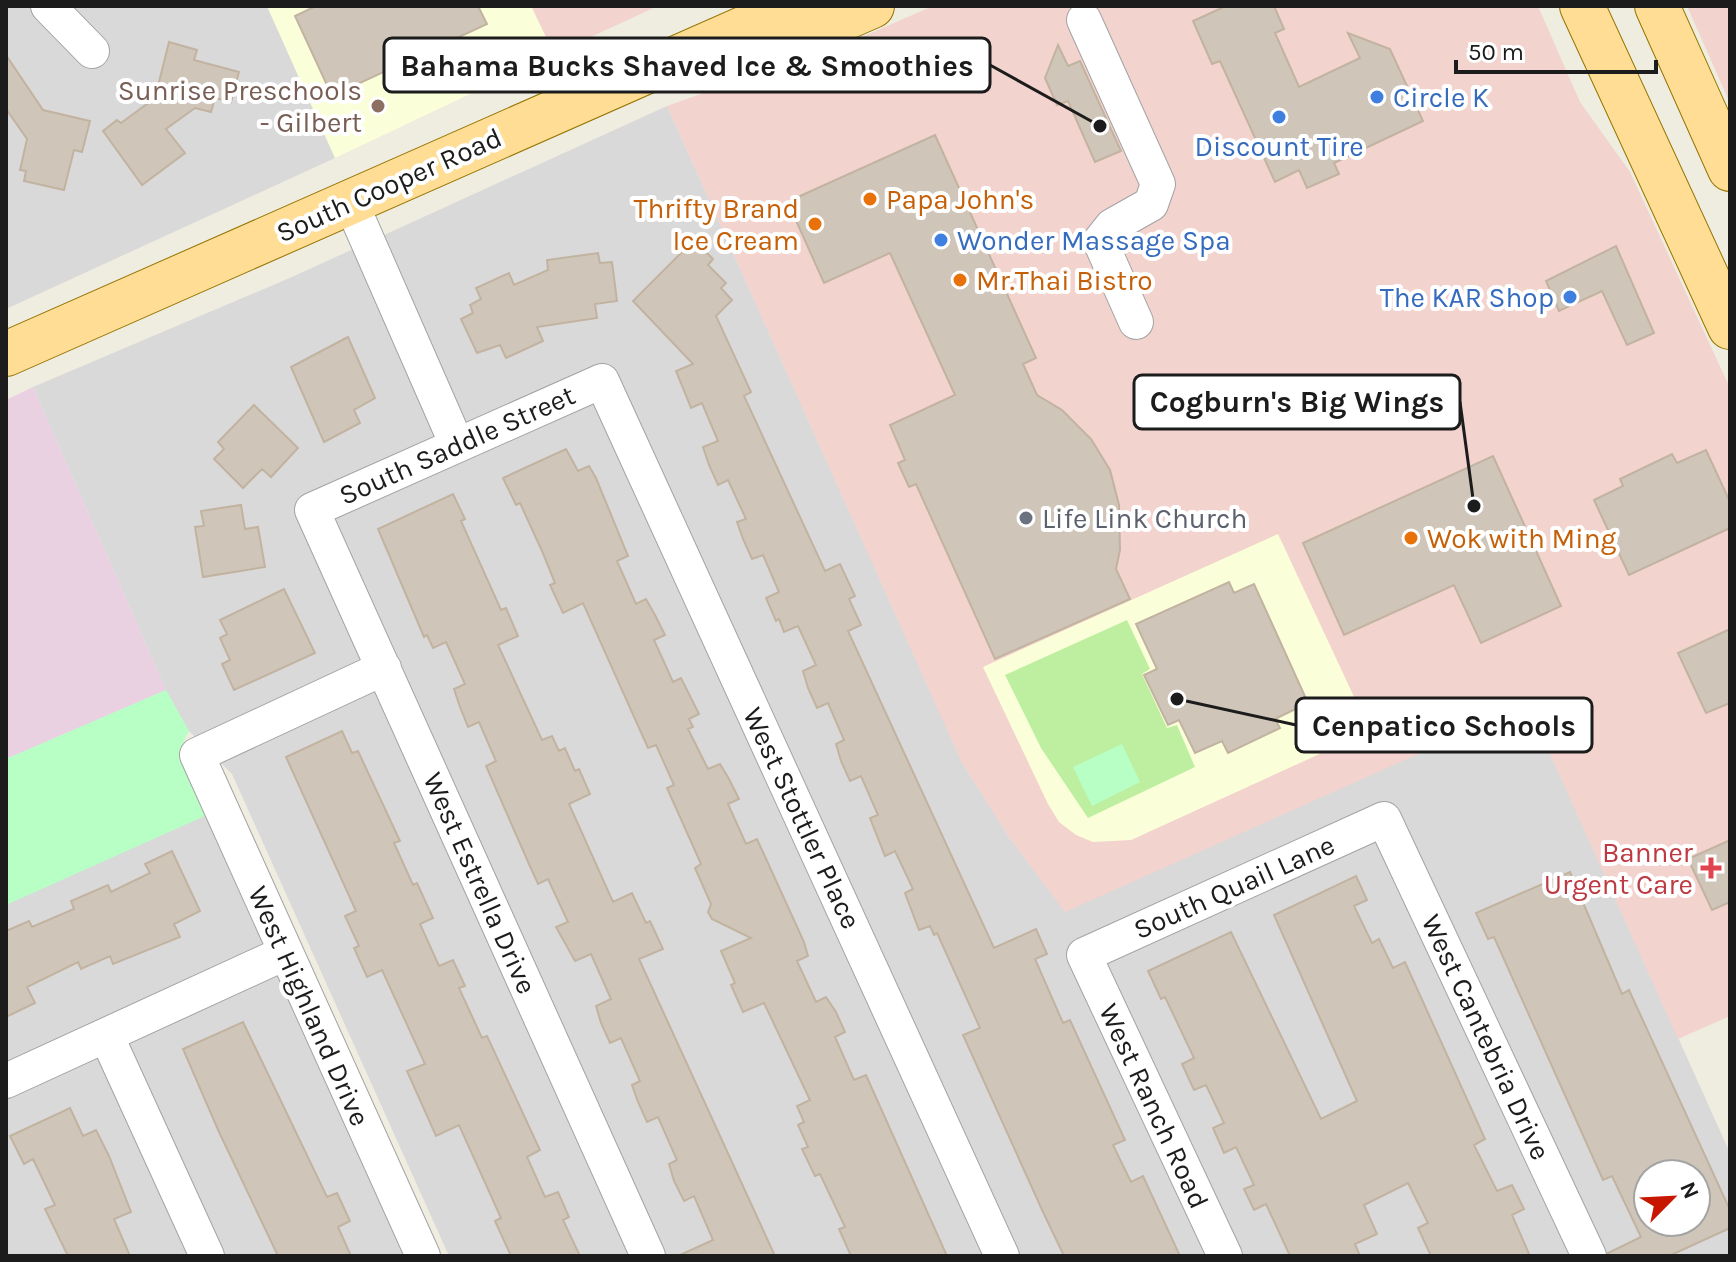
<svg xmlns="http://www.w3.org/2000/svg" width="1736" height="1262" viewBox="0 0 1736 1262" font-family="Karla,sans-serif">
<rect width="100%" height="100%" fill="#efece0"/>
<path fill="#dad9d9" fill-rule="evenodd" d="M6,6H267L335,158L6,309Z
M667,106L962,762L1009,837L1065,911L1528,704L1730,1153V1256H449L232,774L189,731L179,746L180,758L407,1256H6V759L166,690L33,387L292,277ZM1648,1174H1696V1222H1648Z"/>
<path fill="#f2d3cd" d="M531,6H658L554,54Z
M933,6H1538L1580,102L1630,172L1730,388V1016L1678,1039L1528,705L1065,912L1009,837L962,763L667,106L869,34Z
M1687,6H1730V103Z"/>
<path fill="#e9d1e2" d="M33,387L166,690L6,759V400Z"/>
<path fill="#fbffd9" d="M267,6H531L554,54L335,158Z
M1278,534L1370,731L1131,840L1093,842L1076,835L1059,822L1048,804L983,667Z"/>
<path fill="#beefa0" d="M1127,620L1150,669L1142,674L1167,728L1177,725L1195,767L1088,818L1041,748L1005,675Z"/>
<path fill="#b7ffc5" d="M166,690L189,731C170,761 193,786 207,815L6,905V759Z
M1122,744L1140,782L1092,806L1073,767Z"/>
<path fill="#cfc5b9" stroke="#c2b3a1" stroke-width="2" fill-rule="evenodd" d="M316,6H478L487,24L332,96L295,16Z
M1226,6H1274L1284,29L1275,33L1299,87L1360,58L1348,33L1390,49L1423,121L1334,163L1339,174L1307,188L1299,170L1275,182L1220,61L1212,64L1193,21Z
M169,42L197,50L194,60L239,72L231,102L215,98L211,112L195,108L166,129L185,153L142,185L103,131L117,120L121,123L155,98Z
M1058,45L1068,66L1080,61L1121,151L1095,162L1068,101L1057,105L1045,78Z
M6,55L43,110L90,121L82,152L74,150L64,190L24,181L26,171L20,170L27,139L6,109Z
M935,135L1036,358L1023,364L1037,395L1062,410L1091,439L1110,470L1119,505L1120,550L1116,569L1130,599L995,659L916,484L909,487L898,463L905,460L890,425L955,395L890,253L824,283L794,216L800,196Z
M694,240L713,259L708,265L726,283L721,288L732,300L716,316L751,392L744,396L825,571L840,564L855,596L849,599L861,625L848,631L994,948L1036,929L1047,954L1035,959L1063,1023L1070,1020L1125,1140L1113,1145L1131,1182L1143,1176L1180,1256H1064L1043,1212L963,1035L980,1028L937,933L934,935L930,926L919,930L905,893L913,889L895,851L885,856L870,818L878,815L861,776L850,781L841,761L836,744L844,740L828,703L817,708L808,688L803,671L816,665L798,626L784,632L779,619L776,621L766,598L779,592L763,555L752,559L743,539L737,522L746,519L728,480L718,485L709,465L703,447L718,441L702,403L691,408L676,371L693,364L633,301Z
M1616,246L1654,333L1627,345L1602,291L1559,311L1546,281Z
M598,253L600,263L612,262L617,301L595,304L597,318L537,327L543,341L506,358L500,345L477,353L461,319L473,313L470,305L481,299L476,288L509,273L514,285L548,270L547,260Z
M348,337L375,398L354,410L360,423L324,442L291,367Z
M254,405L298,448L271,477L262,469L243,488L214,459L224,449L218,442Z
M566,449L578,471L589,466L596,478L628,556L617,561L636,604L646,599L655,615L665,635L654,640L673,682L681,678L699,714L689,719L693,727L688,729L708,769L720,764L729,779L739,799L728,804L746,844L757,839L804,942L808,956L797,961L816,1002L826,997L836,1012L845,1032L835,1037L854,1080L866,1075L947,1256H851L839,1229L845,1227L820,1174L815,1176L802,1149L808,1147L798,1125L804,1122L797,1106L810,1100L764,1003L743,1012L731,985L735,983L721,951L751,938L712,919L708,912L711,904L695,868L701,864L667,788L674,785L656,745L648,748L583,603L563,613L550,585L555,583L542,551L520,503L516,505L503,478Z
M1706,450L1730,502V528L1629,575L1594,500L1623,486L1620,479L1672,454L1677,463Z
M1493,456L1561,606L1481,643L1454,585L1344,635L1303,543Z
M453,494L465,519L461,521L501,610L506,608L518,636L498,645L542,740L552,736L559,751L565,748L575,771L579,769L590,794L569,804L613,902L632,893L646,923L650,921L663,949L639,959L775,1256H678L713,1240L694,1196L684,1201L674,1181L669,1164L677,1160L658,1117L647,1122L638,1102L632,1085L640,1081L621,1038L610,1043L601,1023L596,1006L611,999L591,954L575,961L556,927L568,922L548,879L538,884L529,864L486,766L496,761L479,722L468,727L460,707L454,689L465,684L446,642L433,648L427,635L424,637L378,529Z
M241,505L245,529L258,527L265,567L203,577L195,527L204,526L201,511Z
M1229,582L1234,593L1254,584L1308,703L1275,719L1280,728L1228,753L1222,741L1195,753L1179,720L1168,725L1144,675L1157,669L1136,624Z
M284,589L315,653L234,690L222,664L230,660L220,638L227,634L220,620Z
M1730,629V703L1706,713L1678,653Z
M342,731L352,753L358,751L400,841L394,843L413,885L417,883L433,918L420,924L439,966L453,960L465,986L459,988L482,1038L487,1036L540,1150L527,1157L545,1197L558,1192L569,1217L563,1220L580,1256H511L495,1221L501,1218L459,1125L436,1136L407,1071L425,1064L382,970L367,977L354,948L359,946L345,916L356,911L286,757Z
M1730,840V902L1712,910L1688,859Z
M172,851L200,911L174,924L180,937L113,964L110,956L81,969L78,962L27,987L35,1003L6,1017V931L29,921L32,927L74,909L71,901L108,885L111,892L150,873L145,864Z
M1570,872L1622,994L1629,990L1730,1210V1228L1669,1256H1609L1608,1253L1641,1237L1612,1176L1603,1180L1494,937L1488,939L1476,913ZM1648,1174H1696V1222H1648Z
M1356,876L1367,900L1354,906L1372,943L1379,939L1393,968L1405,962L1485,1139L1474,1145L1497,1191L1512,1185L1524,1209L1512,1215L1530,1256H1431L1418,1228L1428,1223L1408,1183L1364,1205L1377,1234L1355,1244L1360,1256H1290L1266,1204L1254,1210L1244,1189L1254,1185L1236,1147L1224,1153L1213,1128L1224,1123L1206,1085L1194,1090L1182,1064L1194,1058L1165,997L1161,999L1148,971L1231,932L1321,1119L1357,1101L1274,915Z
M243,1022L327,1197L337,1193L350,1221L338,1227L351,1256H278L219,1132L183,1049Z
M70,1108L83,1136L96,1130L109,1156L131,1212L114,1219L130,1256H68L45,1209L55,1205L33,1159L24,1164L10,1136Z"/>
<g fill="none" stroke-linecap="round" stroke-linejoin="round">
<defs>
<path id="minor" d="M48,6L92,51
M1084,20L1158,184L1151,204L1112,226L1100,241L1136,322
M351,203L457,445
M384,668L197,755L423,1256
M107,1037L207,1256
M6,1081L285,953
M648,1256L312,510L602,381L1002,1256
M1225,1256L1084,955L1384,819L1589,1256"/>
<path id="major" d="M1582,6L1730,327
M1657,6L1730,169
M772,16L840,20L872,6
M6,354L772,16L780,6"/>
</defs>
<use href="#minor" stroke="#a3a3a3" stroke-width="36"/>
<use href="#major" stroke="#947400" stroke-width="46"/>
<use href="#minor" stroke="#fff" stroke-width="34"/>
<use href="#major" stroke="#ffdd95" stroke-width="44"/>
</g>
<g fill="#3f7fe0" stroke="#fff" stroke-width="3">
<circle cx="1377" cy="97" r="8"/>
<circle cx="1279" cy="117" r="8"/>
<circle cx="941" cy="240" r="8"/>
<circle cx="1570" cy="297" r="8"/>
</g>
<circle fill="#8d6e63" stroke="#fff" stroke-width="3" cx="378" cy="106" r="8"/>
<g fill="#e8710a" stroke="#fff" stroke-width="3">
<circle cx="870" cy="199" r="8"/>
<circle cx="815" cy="224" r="8"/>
<circle cx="960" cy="280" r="8"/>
<circle cx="1411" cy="538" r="8"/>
</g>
<circle fill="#6b7280" stroke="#fff" stroke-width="3" cx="1026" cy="518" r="8"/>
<path fill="#e0444e" stroke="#fff" stroke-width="3" d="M1707 856h8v8h8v8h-8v8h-8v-8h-8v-8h8z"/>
<g text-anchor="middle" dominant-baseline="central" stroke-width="8" stroke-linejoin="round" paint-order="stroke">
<g font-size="28" fill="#785e54" stroke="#fff" text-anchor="end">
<text x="362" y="90">Sunrise Preschools<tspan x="362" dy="32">- Gilbert</tspan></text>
</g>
<g font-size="28" fill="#366cbe" stroke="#fff" text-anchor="start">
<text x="1393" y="97">Circle K</text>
<text x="1279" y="146" text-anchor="middle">Discount Tire</text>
<text x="957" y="240">Wonder Massage Spa</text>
<text x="1554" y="297" text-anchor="end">The KAR Shop</text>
</g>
<g font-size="28" fill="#1c1c1c" stroke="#fff">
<text transform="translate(389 185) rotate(-24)">South Cooper Road</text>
<text transform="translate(457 445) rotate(-24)">South Saddle Street</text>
<text transform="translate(802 818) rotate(65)">West Stottler Place</text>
<text transform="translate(480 883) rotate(66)">West Estrella Drive</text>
<text transform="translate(1234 887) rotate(-24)">South Quail Lane</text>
<text transform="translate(309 1006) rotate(66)">West Highland Drive</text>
<text transform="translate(1486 1037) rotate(65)">West Cantebria Drive</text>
<text transform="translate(1154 1106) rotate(65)">West Ranch Road</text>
</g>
<g font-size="28" fill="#c56008" stroke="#fff" text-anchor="start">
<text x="886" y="199">Papa John's</text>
<text x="799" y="208" text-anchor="end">Thrifty Brand<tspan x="799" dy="32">Ice Cream</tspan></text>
<text x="976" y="280">Mr.Thai Bistro</text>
<text x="1427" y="538">Wok with Ming</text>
</g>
<g font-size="28" fill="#5b616d" stroke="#fff" text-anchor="start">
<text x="1042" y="518">Life Link Church</text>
</g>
<g font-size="28" fill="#be3a42" stroke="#fff" text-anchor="end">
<text x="1693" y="852">Banner<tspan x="1693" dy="32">Urgent Care</tspan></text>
</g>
</g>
<path fill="none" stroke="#1c1c1c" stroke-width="3" d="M1100 126L990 65M1474 506L1460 402M1177 699L1296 725"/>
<g fill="#1c1c1c" stroke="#fff" stroke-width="3">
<circle cx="1100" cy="126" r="8"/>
<circle cx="1474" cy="506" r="8"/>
<circle cx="1177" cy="699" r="8"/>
</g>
<g fill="#fff" stroke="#1c1c1c" stroke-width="3">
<rect x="384" y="38" width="606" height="54" rx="8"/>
<rect x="1134" y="375" width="326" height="54" rx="8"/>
<rect x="1296" y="698" width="296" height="54" rx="8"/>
</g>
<g font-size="30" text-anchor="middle" font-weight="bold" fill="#1c1c1c">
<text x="687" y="76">Bahama Bucks Shaved Ice &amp; Smoothies</text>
<text x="1297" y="412">Cogburn's Big Wings</text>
<text x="1444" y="736">Cenpatico Schools</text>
</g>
<rect width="1736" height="1262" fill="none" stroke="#1c1c1c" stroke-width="16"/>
<g transform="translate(1672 1198) rotate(66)"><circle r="38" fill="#ffffff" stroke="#a4a4a4" stroke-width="2"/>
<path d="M0-6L14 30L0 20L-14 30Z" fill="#c81700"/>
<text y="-12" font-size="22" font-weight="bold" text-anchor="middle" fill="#1c1c1c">N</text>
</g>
<path d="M1456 60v12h200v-12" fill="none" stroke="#1c1c1c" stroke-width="4"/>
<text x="1468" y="60" font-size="24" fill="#1c1c1c" stroke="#ffffff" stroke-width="6" paint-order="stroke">50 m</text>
</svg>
